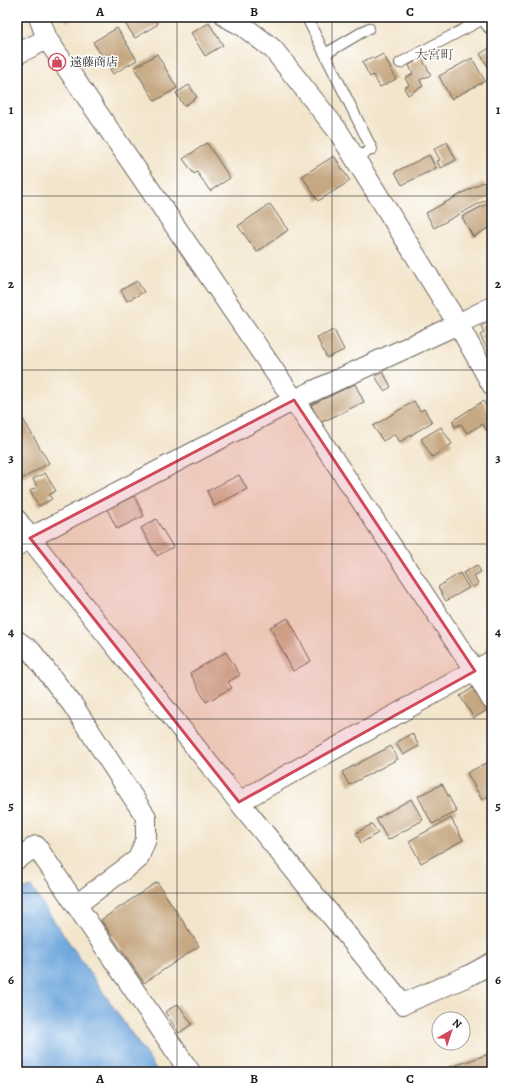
<svg xmlns="http://www.w3.org/2000/svg" width="509" height="1089" viewBox="0 0 509 1089" font-family="Alegreya,'Noto Serif JP',serif">
<rect width="100%" height="100%" fill="#fff"/>
<filter id="ink" filterUnits="userSpaceOnUse"><feTurbulence type="fractalNoise" baseFrequency=".025" numOctaves="2"/><feDisplacementMap in="SourceGraphic" scale="8" xChannelSelector="R" yChannelSelector="G"/><feConvolveMatrix kernelMatrix="1 2 1 2 8 2 1 2 1" color-interpolation-filters="sRGB"/></filter>
<filter id="wash" filterUnits="userSpaceOnUse"><feTurbulence type="fractalNoise" baseFrequency=".012" numOctaves="4" result="noise"/><feDisplacementMap in="SourceGraphic" scale="16" xChannelSelector="R" yChannelSelector="G"/><feGaussianBlur stdDeviation="0.9" result="paint"/><feColorMatrix in="noise" values="0 0 0 0 0 0 0 0 0 0 0 0 0 0 0 0 0 1.4 0 .05"/><feComposite in="paint" operator="in"/></filter>
<g filter="url(#wash)">
<rect width="100%" height="100%" fill="#f3e5cc"/>
<path fill="#6ca5db" stroke="#44607c" d="M31,887L158,1072H17V892Z"/>
<g id="blocks">
<path fill="#c6a882" d="M64,17H76L67,22Z
M133,17H153L158,24L135,38L124,22Z
M209,23L223,45L205,56L191,33Z
M117,28L137,60L113,74L93,42Z
M491,47L492,70L491,71L480,54Z
M157,54L177,88L155,101L134,68Z
M383,54L396,79L380,87L373,75L370,77L362,62L372,57L374,59Z
M422,58L431,75L420,80L423,86L408,95L404,88L409,85L405,78L413,74L409,65Z
M472,58L485,81L451,99L439,76Z
M189,85L197,97L184,106L176,93Z
M447,142L456,160L441,168L437,161L440,160L434,149Z
M207,143L230,178L210,191L197,172L194,174L183,159Z
M429,155L436,168L402,185L395,172Z
M334,156L350,181L318,201L302,176Z
M483,182L491,197L434,228L426,213Z
M492,201V226L473,237L462,217Z
M270,204L288,230L257,252L238,226Z
M137,281L144,292L127,301L121,290Z
M492,320V349L488,351L480,335L484,333L481,326Z
M334,330L344,350L327,358L317,338Z
M383,372L391,387L384,391L375,376Z
M355,384L364,402L320,423L311,405Z
M414,401L420,411L424,409L432,422L400,442L395,434L383,441L373,426Z
M483,401L492,416V428L487,431L483,424L467,433L461,424L455,427L452,421Z
M17,409L49,463L17,482Z
M441,427L452,444L432,457L421,439Z
M45,473L56,491L49,495L52,499L39,506L30,491L37,487L33,479Z
M239,475L247,489L214,506L207,491Z
M134,496L144,516L117,529L107,509Z
M156,519L173,547L157,556L141,528Z
M477,565L481,572L474,576L478,584L472,588L463,573Z
M460,573L469,588L446,601L438,587Z
M288,618L311,661L293,671L270,627Z
M226,652L240,675L228,682L232,688L206,702L190,673Z
M474,687L489,709L474,718L460,696Z
M412,733L419,746L403,755L396,743Z
M391,746L398,759L349,785L342,772Z
M492,760V794L482,800L467,773Z
M442,784L457,812L432,824L418,796Z
M411,799L423,820L388,840L376,819Z
M451,818L463,840L421,863L409,841Z
M372,824L378,833L361,843L356,833Z
M157,882L199,946L144,983L101,920Z
M178,1004L192,1024L179,1033L165,1012Z
M492,1053V1072H436Z"/>
</g>
</g>
<g filter="url(#ink)">
<use href="#blocks" fill-opacity="0" stroke="#67625a" stroke-width="1"/>
<g fill="none" stroke-linecap="round" stroke-linejoin="round">
<defs>
<path id="lane" d="M307,18L372,149L355,159
M325,54L369,28
M400,63L487,17"/>
<path id="street" d="M39,17L47,39L294,400L475,671L492,700
M226,17L243,26L273,49L338,131L458,324L492,385
M487,17L492,24
M17,54L47,39
M17,520L30,538L239,802L403,1004L468,976L492,963
M17,546L30,538L294,400L458,324L492,307
M17,641L31,651L72,704L146,817V839L138,859L76,905
M239,802L492,661
M17,859L36,846L190,1072"/>
</defs>
<use href="#lane" stroke="#67625a" stroke-width="12"/>
<use href="#street" stroke="#67625a" stroke-width="22"/>
<use href="#lane" stroke="#fff" stroke-width="10"/>
<use href="#street" stroke="#fff" stroke-width="20"/>
</g>
</g>
<path fill="#d1495b" fill-opacity="0.2" stroke="#d1495b" stroke-width="3" stroke-linejoin="round" d="M294,400L475,671L239,802L30,538Z"/>
<path fill="none" stroke="#1c1c1c" stroke-width="1" stroke-opacity="0.55" d="M177,17V1072M332,17V1072M17,196H492M17,370H492M17,544H492M17,719H492M17,893H492"/>
<defs>
<symbol id="shop-ring" viewBox="-11 -11 22 22"><circle r="9.5" fill="#fff" stroke="#d1495b" stroke-width="1.5"/><path d="M-5-2.5h2.3a2.7 3.5 0 0 1 5.4 0H5L5.5 6h-11ZM-1.5-2.5h3a1.5 2.3 0 0 0-3 0Z" fill="#d1495b"/></symbol>
</defs>
<g fill-rule="evenodd">
<use href="#shop-ring" x="47" y="52" width="20" height="20"/>
</g>
<g text-anchor="middle" dominant-baseline="central" stroke-width="3" stroke-linejoin="round" paint-order="stroke">
<g font-size="12" fill="#1c1c1c" stroke="#fff" text-anchor="start">
<text x="70" y="62">遠藤商店</text>
</g>
<g font-size="13" fill="#584d40" stroke="#fff">
<text x="434" y="54">大宮町</text>
</g>
</g>
<rect width="509" height="1089" fill="none" stroke="#fff" stroke-width="44"/>
<g transform="translate(451 1031) rotate(39)"><circle r="19" fill="#ffffff" stroke="#a4a4a4"/>
<path d="M0-3L7 15L0 10L-7 15Z" fill="#d1495b"/>
<text y="-6" font-size="11" font-weight="bold" text-anchor="middle" fill="#1c1c1c">N</text>
</g>
<rect x="22" y="22" width="465" height="1045" fill="none" stroke="#1c1c1c" stroke-width="1.5"/>
<g font-size="13" text-anchor="middle" font-weight="bold" fill="#1c1c1c">
<text x="100" y="16">A</text>
<text x="254" y="16">B</text>
<text x="410" y="16">C</text>
<text x="11" y="114">1</text>
<text x="498" y="114">1</text>
<text x="11" y="288">2</text>
<text x="498" y="288">2</text>
<text x="11" y="462">3</text>
<text x="498" y="462">3</text>
<text x="11" y="636">4</text>
<text x="498" y="636">4</text>
<text x="11" y="810">5</text>
<text x="498" y="810">5</text>
<text x="11" y="984">6</text>
<text x="498" y="984">6</text>
<text x="100" y="1083">A</text>
<text x="254" y="1083">B</text>
<text x="410" y="1083">C</text>
</g>
</svg>
